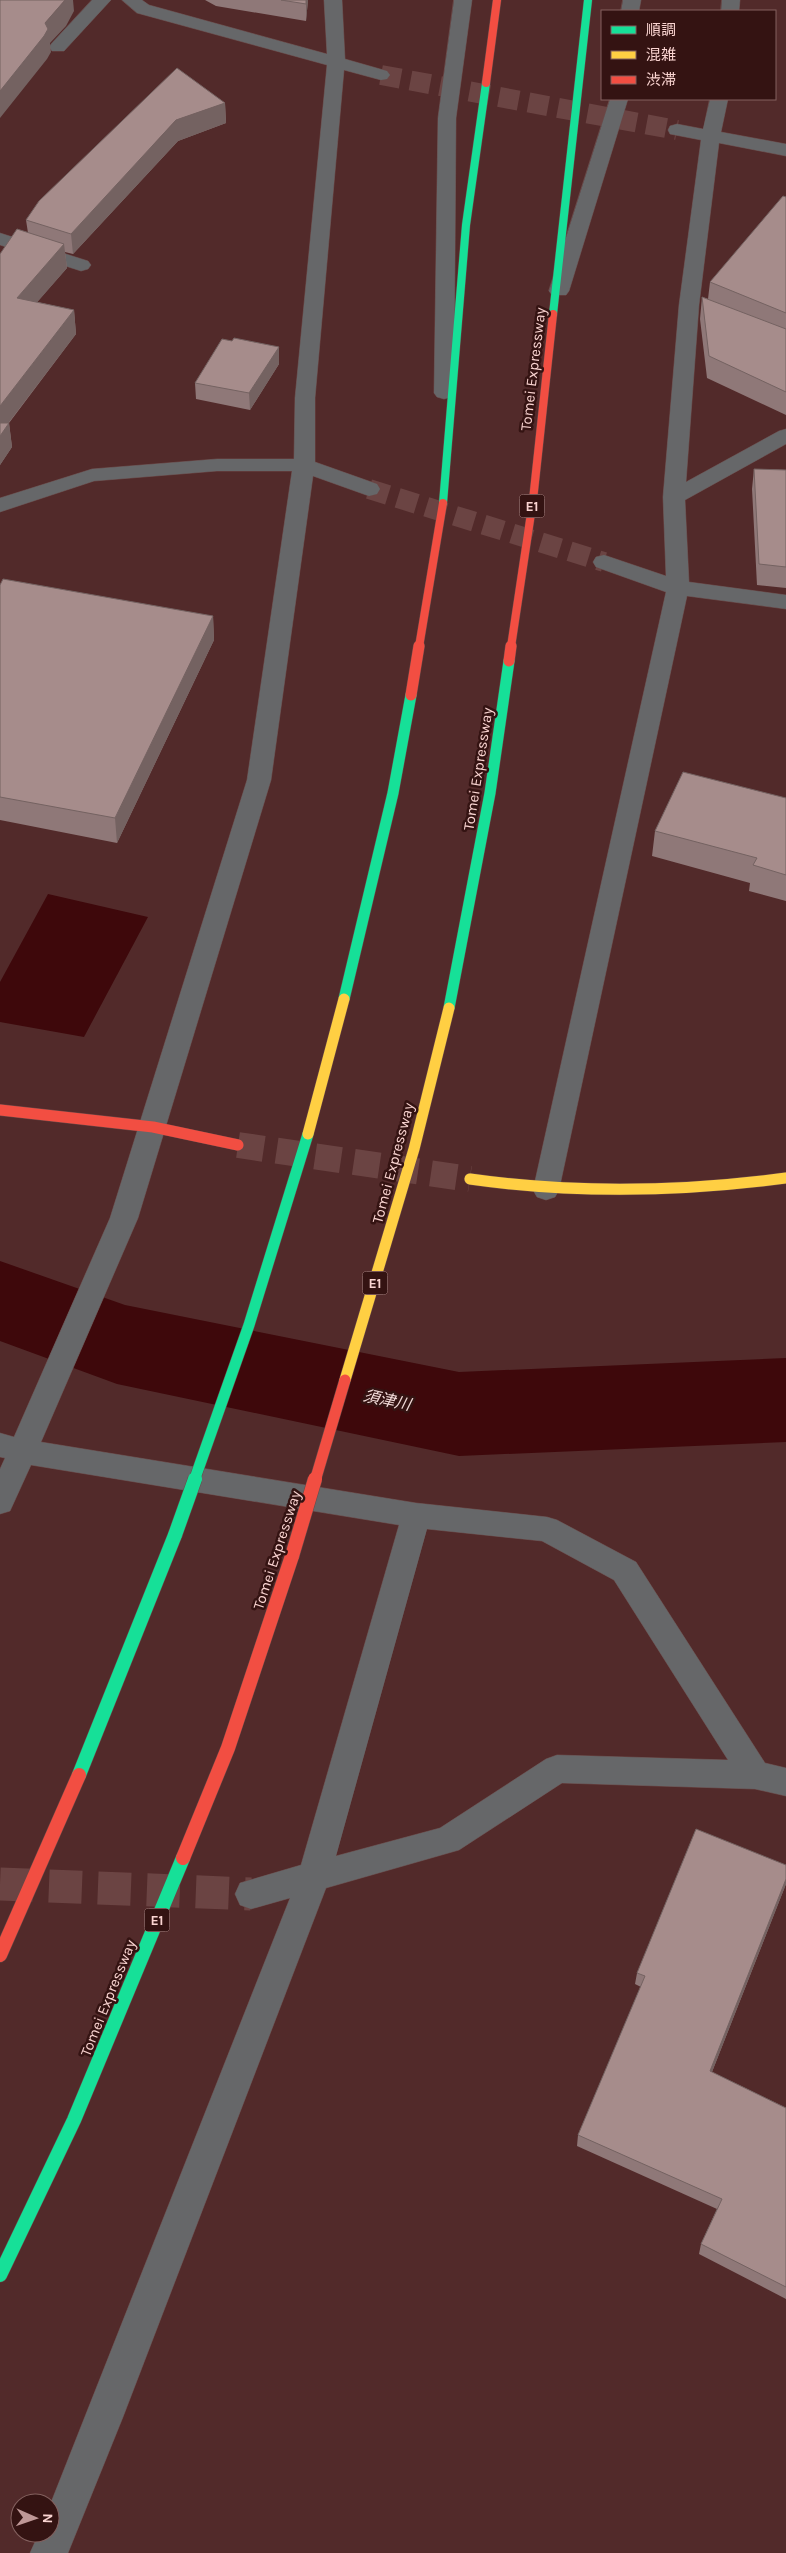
<svg xmlns="http://www.w3.org/2000/svg" width="786" height="2553" viewBox="0 0 786 2553" font-family="Karla,'Noto Sans JP',sans-serif">
<rect width="100%" height="100%" fill="#522a2a"/>
<path fill="#3e080b" d="M48,894L148,917L84,1037L0,1022V982Z"/>
<g fill="none" stroke-linecap="round" stroke-linejoin="round">
<path fill="#3e080b" fill-rule="evenodd" d="M0,1261L125,1305L459,1372L786,1358V1442L459,1456L117,1384L0,1341Z"/>
<path stroke="#6b4443" stroke-width="20" stroke-dasharray="20 10" stroke-linecap="butt" d="M381,75L677,130
M369,489L604,562"/>
<path stroke="#6b4443" stroke-width="33" stroke-dasharray="33 16" stroke-linecap="butt" d="M0,1884L251,1894"/>
<path stroke="#6b4443" stroke-width="26" stroke-dasharray="26 13" stroke-linecap="butt" d="M238,1145L470,1179"/>
<defs>
<path id="lane" d="M454,0H472L456,118L454,393L451,397L444,399L437,397L434,393L438,118Z
M623,0H641L639,11H621Z
M610,99H628L569,291L566,295H552L549,291Z"/>
<path id="street" d="M92,0H111L64,51H52L49,47L52,43Z
M122,0H142L149,5L327,54L324,0H342L345,59L387,71L390,75L387,79L381,80L344,70L315,398V462L377,484L380,489L377,494L369,496L313,476L271,780L138,1218L41,1442L416,1503L547,1517L557,1520L636,1562L765,1763L786,1768V1796L755,1789L562,1783L459,1850L326,1888L123,2417L68,2553H30L39,2533H50V2505L290,1898L251,1909L240,1905L235,1894L240,1883L301,1865L399,1525L31,1465L10,1511L0,1514V1469L5,1458L0,1457V1433L14,1437L110,1218L247,780L292,471H217L94,481L0,512V498L92,469L217,459H294L295,398L327,65L137,13ZM427,1529L542,1541L614,1580L728,1760L557,1755L546,1759L440,1828L336,1856Z
M722,0H740L739,11H721Z
M710,99H728L721,132L786,144V156L719,143L699,305L686,482L779,431L786,429V444L685,500L689,582L786,595V609L687,596L559,1190L555,1197L546,1200L537,1197L533,1190L666,592L596,567L593,562L596,557L604,555L666,576L663,497L679,305L701,140L670,134L668,130L670,126L677,124L703,129Z
M0,233L88,261L91,265L88,269L81,271L0,245Z"/>
<path id="fast-far2" d="M553,314L588,0
M443,503L466,225L486,83"/>
<path id="fast-far1" d="M344,999L393,793L411,695
M449,1008L490,793L509,661"/>
<path id="fast" d="M79,1775L175,1535
M0,2275L74,2120L183,1858"/>
<path id="slow" d="M470,1179C576,1194 680,1192 786,1178"/>
<path id="jam-far2" d="M486,83L497,0
M419,647L443,503
M511,647L533,500L553,314"/>
<path id="jam-far1" d="M509,661L511,646
M411,695L419,646
M0,1110L153,1127L238,1145"/>
<path id="jam" d="M183,1858L228,1748L292,1556
M0,1955L79,1775"/>
</defs>
<use href="#lane" stroke="#6a4948" stroke-width="1"/>
<use href="#street" stroke="#6a4948" stroke-width="1"/>
<use href="#fast-far2" stroke="#6a4948" stroke-width="9"/>
<use href="#fast-far1" stroke="#6a4948" stroke-width="12"/>
<use href="#fast" stroke="#6a4948" stroke-width="15"/>
<use href="#slow" stroke="#6a4948" stroke-width="12"/>
<use href="#jam-far2" stroke="#6a4948" stroke-width="9"/>
<use href="#jam-far1" stroke="#6a4948" stroke-width="12"/>
<use href="#jam" stroke="#6a4948" stroke-width="15"/>
<use href="#lane" fill="#666769" fill-rule="evenodd"/>
<use href="#street" fill="#666769" fill-rule="evenodd"/>
<use href="#fast-far2" stroke="#16e098" stroke-width="8"/>
<use href="#fast-far1" stroke="#16e098" stroke-width="11"/>
<use href="#fast" stroke="#16e098" stroke-width="14"/>
<use href="#slow" stroke="#ffcf43" stroke-width="11"/>
<use href="#jam-far2" stroke="#f24e42" stroke-width="8"/>
<use href="#jam-far1" stroke="#f24e42" stroke-width="11"/>
<use href="#jam" stroke="#f24e42" stroke-width="14"/>
<defs>
<path id="fast-bridge-far1" d="M194,1481L249,1325L308,1134"/>
<path id="fast-bridge" d="M175,1535L195,1479"/>
<path id="slow-bridge" d="M308,1134L344,999
M345,1380L414,1149L449,1008"/>
<path id="jam-bridge-far1" d="M315,1481L345,1380"/>
<path id="jam-bridge" d="M292,1556L315,1479"/>
</defs>
<use href="#fast-bridge-far1" stroke="#6a4948" stroke-width="12" stroke-linecap="butt"/>
<use href="#fast-bridge" stroke="#6a4948" stroke-width="15" stroke-linecap="butt"/>
<use href="#slow-bridge" stroke="#6a4948" stroke-width="12" stroke-linecap="butt"/>
<use href="#jam-bridge-far1" stroke="#6a4948" stroke-width="12" stroke-linecap="butt"/>
<use href="#jam-bridge" stroke="#6a4948" stroke-width="15" stroke-linecap="butt"/>
<use href="#fast-bridge-far1" stroke="#16e098" stroke-width="11"/>
<use href="#fast-bridge" stroke="#16e098" stroke-width="14"/>
<use href="#slow-bridge" stroke="#ffcf43" stroke-width="11"/>
<use href="#jam-bridge-far1" stroke="#f24e42" stroke-width="11"/>
<use href="#jam-bridge" stroke="#f24e42" stroke-width="14"/>
</g>
<path fill="#8f7878" d="M205,0H308L306,21L216,6Z
M225,103L226,123L178,141L73,254L65,252L67,268L37,302L74,310L76,334L9,423L12,447L0,465V254L28,233L26,220Z
M786,197V415L707,378L700,319L702,297L708,299L710,282Z
M232,341L279,347V364L250,410L196,399L195,383Z
M754,469L786,470V588L757,585L752,489Z
M0,585L213,616L214,640L117,843L0,820Z
M786,798V901L749,891L750,883L652,856L655,831Z
M786,1865V1884L712,2072L786,2108V2299L699,2254L701,2244L717,2209L577,2146L578,2135L641,1987L635,1984L637,1973Z"/>
<path fill="#746261" d="M65,0H73L74,11L66,26L50,43L51,52L47,59L0,118V91L45,23Z
M306,0H308L306,21Z
M225,103L226,123L178,141L73,254L71,234L176,120Z
M64,244L67,268L20,322L17,298Z
M74,310L76,334L0,434V406Z
M279,347V364L250,410L249,393Z
M9,423L12,447L0,465V436Z
M213,616L214,640L117,843L115,818Z
M786,1879V1884L708,2082L710,2071Z"/>
<path fill="#a68c8b" stroke="#746261" d="M0,0H65L45,23L48,29L44,36L0,91Z
M281,0H306V4Z
M177,68L225,103L176,120L71,234L26,220L39,201Z
M783,196L786,197V313L710,282Z
M17,229L64,244L17,298L74,310L0,406V254Z
M702,297L786,329V392L709,356Z
M234,338L279,347L249,393L195,383L222,339L232,341Z
M0,423H9L0,436Z
M754,469L786,470V567L759,564Z
M3,579L213,616L115,818L0,797V585Z
M683,772L786,798V875L753,865L757,858L655,831Z
M696,1829L786,1865V1879L710,2071L786,2108V2287L701,2244L722,2199L578,2135L645,1976L637,1973Z"/>
<g text-anchor="middle" dominant-baseline="central" stroke-width="5" stroke-linejoin="round" paint-order="stroke">
<g fill="#341312" stroke="#bf9a98" stroke-width="1">
<rect x="519.5" y="494.5" width="25" height="23" rx="4"/>
<rect x="362.5" y="1271.5" width="25" height="23" rx="4"/>
<rect x="144.5" y="1908.5" width="25" height="23" rx="4"/>
</g>
<g font-size="14" font-weight="bold" fill="#fad4d1">
<text x="532" y="506">E1</text>
<text x="375" y="1283">E1</text>
<text x="157" y="1920">E1</text>
</g>
<g font-size="15" fill="#fad4d1" stroke="#341312">
<text transform="translate(533 369) rotate(-83)">Tomei Expressway</text>
<text transform="translate(478 769) rotate(-81)">Tomei Expressway</text>
<text transform="translate(393 1163) rotate(-75)">Tomei Expressway</text>
<text transform="translate(277 1550) rotate(-72)">Tomei Expressway</text>
<text transform="translate(108 1998) rotate(-68)">Tomei Expressway</text>
</g>
<g font-size="16" font-style="italic" fill="#f3dbd9" stroke="#341312">
<text transform="translate(387 1400) rotate(12)">須津川</text>
</g>
</g>
<rect x="601" y="10" width="175" height="90" fill="#341312" stroke="#83605e"/>
<rect x="611" y="26" width="25" height="8" fill="#16e098" stroke="#83605e"/>
<text x="646" y="35" font-size="15" fill="#fad4d1">順調</text>
<rect x="611" y="51" width="25" height="8" fill="#ffcf43" stroke="#83605e"/>
<text x="646" y="60" font-size="15" fill="#fad4d1">混雑</text>
<rect x="611" y="76" width="25" height="8" fill="#f24e42" stroke="#83605e"/>
<text x="646" y="85" font-size="15" fill="#fad4d1">渋滞</text>
<g transform="translate(35 2518) rotate(92)"><circle r="24" fill="#341312" stroke="#83605e"/>
<path d="M0-4L9 19L0 12L-9 19Z" fill="#bf9897"/>
<text y="-8" font-size="14" font-weight="bold" text-anchor="middle" fill="#fad4d1">N</text>
</g>
</svg>
